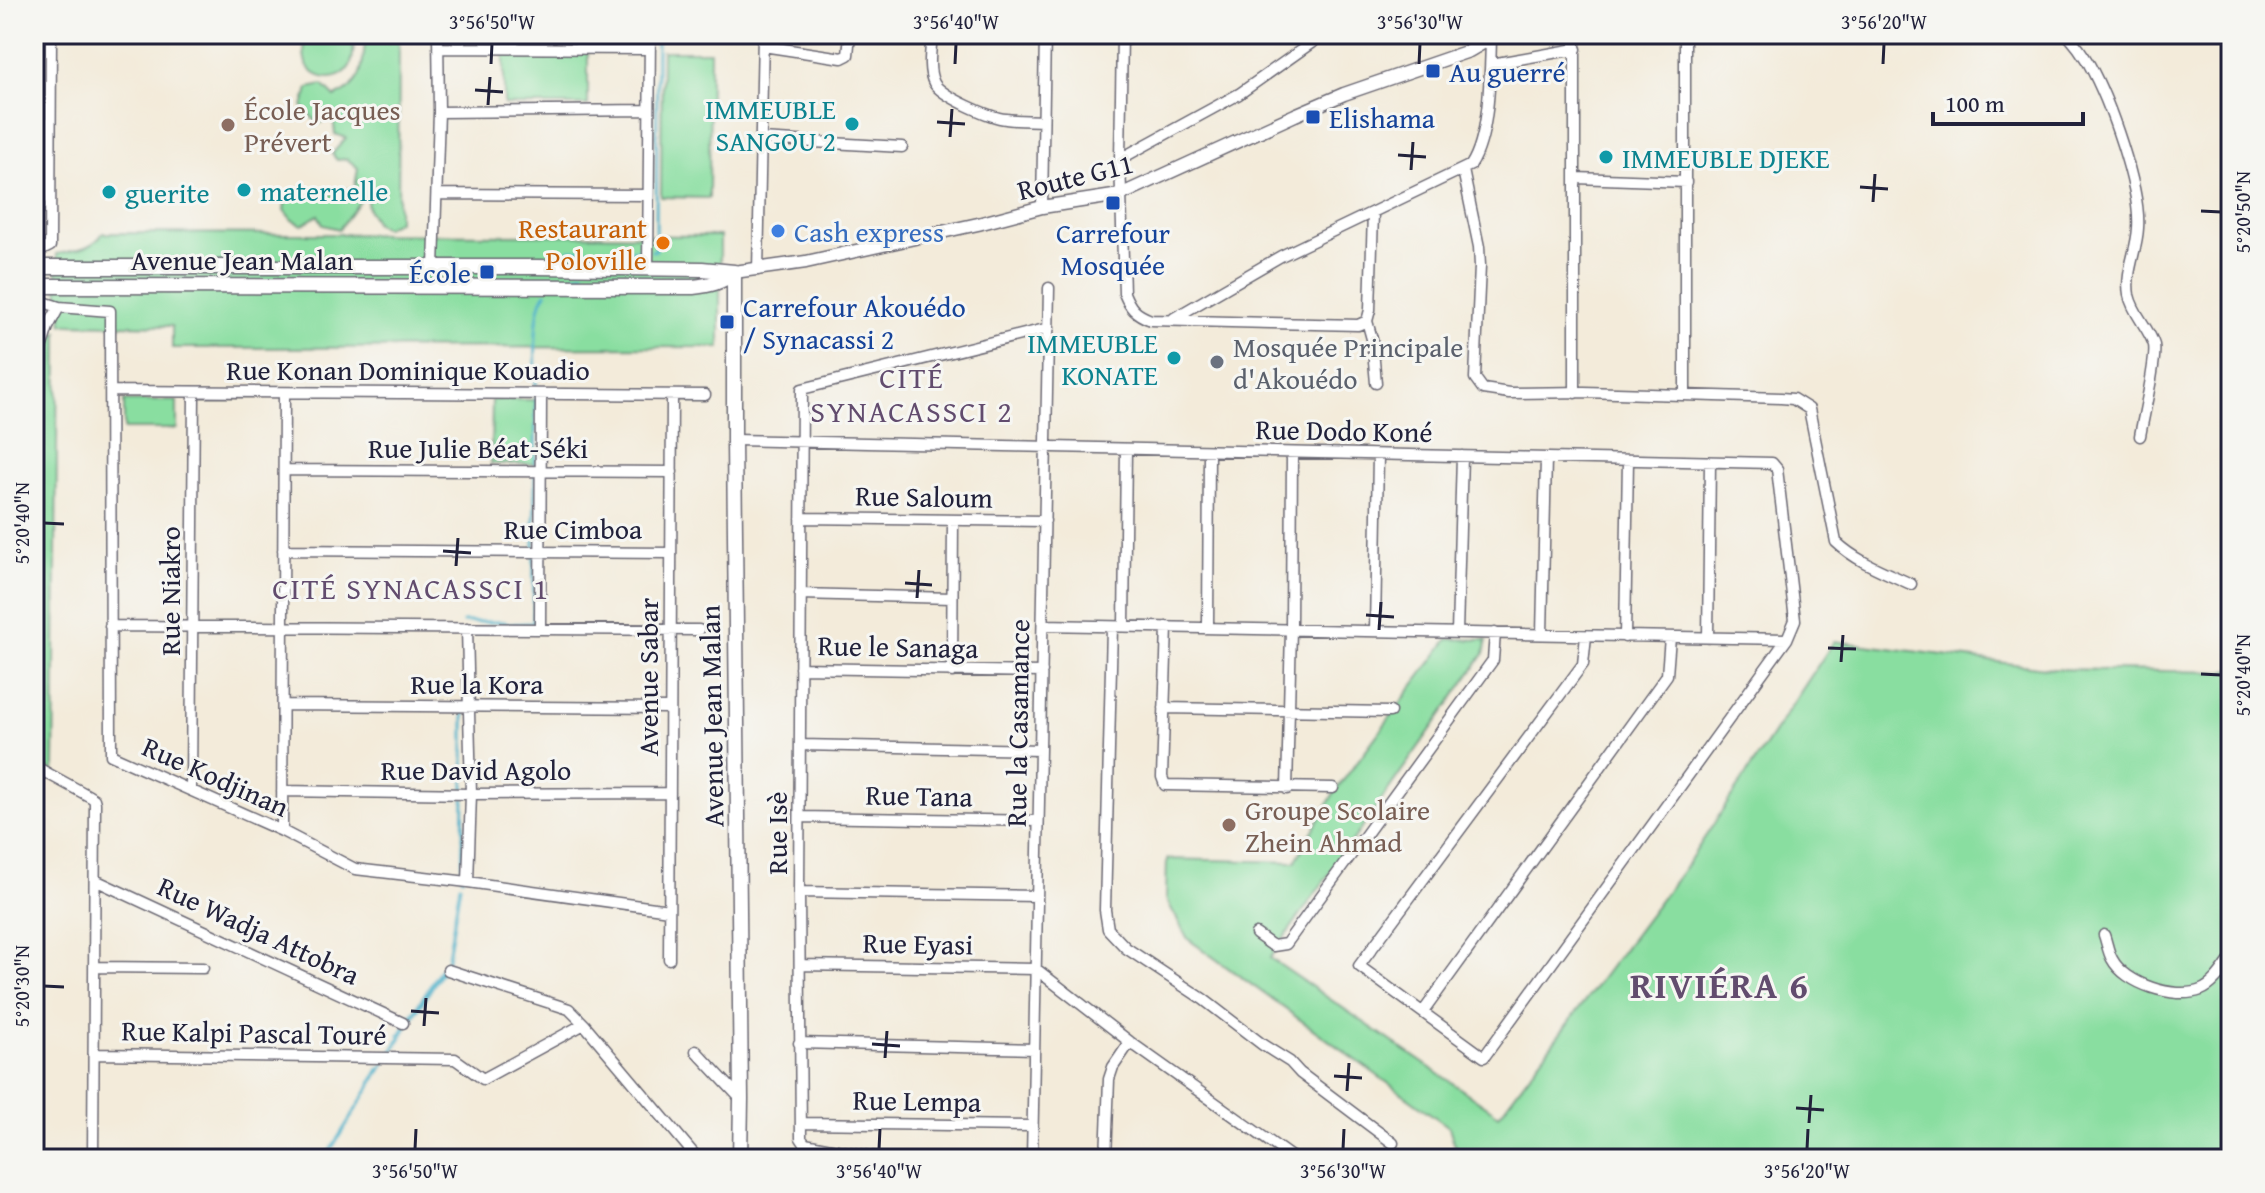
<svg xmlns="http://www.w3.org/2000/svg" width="2265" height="1193" viewBox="0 0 2265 1193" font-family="'Gentium Book Plus',serif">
<rect width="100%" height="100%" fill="#f6f6f2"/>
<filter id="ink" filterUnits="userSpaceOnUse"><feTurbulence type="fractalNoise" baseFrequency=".0125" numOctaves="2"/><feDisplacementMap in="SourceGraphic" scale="16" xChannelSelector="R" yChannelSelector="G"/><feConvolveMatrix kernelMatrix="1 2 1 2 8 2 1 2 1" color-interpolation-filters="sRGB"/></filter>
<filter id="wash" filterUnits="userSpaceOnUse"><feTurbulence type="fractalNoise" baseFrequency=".006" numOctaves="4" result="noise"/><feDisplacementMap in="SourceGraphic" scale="32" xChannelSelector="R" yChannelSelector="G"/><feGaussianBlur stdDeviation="1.8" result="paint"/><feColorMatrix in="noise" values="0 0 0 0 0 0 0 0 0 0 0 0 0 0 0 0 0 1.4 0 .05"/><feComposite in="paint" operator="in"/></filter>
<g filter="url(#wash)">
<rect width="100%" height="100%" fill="#f3ebda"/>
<path fill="#89dea0" stroke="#56806e" stroke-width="2" d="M305,34H354C353,44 355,56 350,66C339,85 310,80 305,60C303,52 305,42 305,34Z
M366,34H399L398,221L385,228L376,224L368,209L366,193L339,229L323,225L318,215L302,225L292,220L284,210L286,197L295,189L309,197L332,194L355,187L358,168L347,159L337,160L332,154L346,138L335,134L333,116L318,124L303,107L308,88L323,85L335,97C366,84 362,64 366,34Z
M662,51H710L709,198L661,197Z
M588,52V105H504V53Z
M103,233L720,236V347L172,348V326L63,324L57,279V254C75,250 92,249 103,233Z
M58,332L54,772L41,764L34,756V393L53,335Z
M492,399L535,400V464H491Z
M124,401H177V429H124Z
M1448,639L1487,640L1484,654L1270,958L1499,1115L1686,866L1834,641L2053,669L2224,672L2231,670V1159H1459L1449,1127L1188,939L1166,899L1167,859L1295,862L1334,793Z"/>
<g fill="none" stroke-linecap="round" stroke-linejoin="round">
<path stroke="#4ab0c9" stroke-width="3" d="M569,250H641
M652,251L656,250L657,34
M622,261L645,253
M561,281L584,273
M536,391C536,367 532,309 546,293
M535,467L536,398
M463,622H505
M505,624L533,623L535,474
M464,712V729
M464,790V729
M462,878L464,797
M399,1036L441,968
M371,1083L379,1069
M325,1159L447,963L460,885"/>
</g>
</g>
<g filter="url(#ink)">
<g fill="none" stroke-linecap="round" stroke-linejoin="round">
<defs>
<path id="minor" d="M932,34C931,49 927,70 934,83C941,96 991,118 1006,119C1018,121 1031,120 1043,121
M1122,34L1120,159L1124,293C1130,308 1135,314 1151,320L1358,325L1367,321L1370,310L1373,213
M1575,34V393
M1685,34V394
M2067,34C2075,43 2083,54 2089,64C2109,100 2141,188 2138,228C2137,250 2125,273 2129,295C2133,314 2149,328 2154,345C2157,359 2143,418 2140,436
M763,46L842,58L848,55L850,34
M438,48L650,49
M1491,64L1576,49
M439,112L649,110
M760,139L902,147
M1120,159L1239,94L1324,34
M1463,170L1479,247L1480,266L1475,378L1483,389L1509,393L1584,392L1781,398L1793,399L1809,409L1836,542C1857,562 1885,572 1911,584
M1576,178L1686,182
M437,194L648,195
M1042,207L1045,34
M34,254L50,246L51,34
M434,267L439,112L438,34
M648,269L650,34
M758,270L763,34
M34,299L59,307L110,311L111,755L282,831L355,869L468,882L669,910
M1174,318L1281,256L1471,165C1490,136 1490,73 1491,38
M1367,321L1372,339L1376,383
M34,370L48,327L59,307
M112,391L705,395
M734,440L1772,463L1777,469L1795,620L1787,639L1484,1057L1359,966L1583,664L1586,636
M284,470L672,472
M801,518L1045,521
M283,550L671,553
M800,594L952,598
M1043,625L1787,639
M110,626L699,630
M1124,626L1126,449
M1112,627L1105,910L1108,929L1126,948L1203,999L1263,1045L1290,1062L1300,1073L1393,1143
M1167,627L1162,777L1165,785L1333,788
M467,628L471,794L468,882
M1208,628L1209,451
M540,629L541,394
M1375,631L1378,455
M1457,633L1462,456
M1542,634L1546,458
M1625,637L1628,460
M1708,638L1710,462
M800,668L1042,672
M952,672L953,521
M283,705L670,708
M1164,708L1390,712
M801,745L1040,750
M34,766L89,796L94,799L95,803L93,1159
M1287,789L1291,629L1292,453
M191,790L194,392
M282,791L471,794L670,793
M800,817L1038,821
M282,831L284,393
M95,880L403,1023
M799,892L1036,896
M1256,934L1273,946L1286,944L1493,660L1495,633
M2104,935C2107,943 2108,952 2112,959C2125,984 2175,1000 2201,990C2214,985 2223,970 2231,959
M669,959L672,395
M800,965L1036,969L1130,1042L1294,1159
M95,967L203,968
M448,970L569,1009L584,1024L698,1159
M1423,1012L1667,675L1670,637
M799,1043L1034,1049
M696,1051L741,1099
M95,1054L455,1059L483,1079L584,1024
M801,1123L1032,1126
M883,1159L805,1144L801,1138L799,892L802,389L1049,328
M1032,1159L1049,288
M1106,1159L1109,1079L1113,1067L1130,1042"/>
<path id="tertiary" d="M734,272L806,262L978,224L1042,207L1120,195L1295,115L1344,94L1469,51L1498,34"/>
<path id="secondary" d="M34,265L40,267H536L702,269L734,272
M734,272V440L741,1099L740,1159
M34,286L693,287C710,285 721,283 734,272"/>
</defs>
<use href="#minor" stroke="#6b6873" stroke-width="13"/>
<use href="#tertiary" stroke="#6b6873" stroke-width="15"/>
<use href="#secondary" stroke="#6b6873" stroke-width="17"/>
<use href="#minor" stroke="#fff" stroke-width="10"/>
<use href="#tertiary" stroke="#fff" stroke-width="12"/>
<use href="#secondary" stroke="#fff" stroke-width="14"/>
</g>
</g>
<path fill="none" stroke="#22223b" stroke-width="3" d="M491,64L492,44M955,64L956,44M1419,64L1420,44M1883,64L1884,44M475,90L503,92M488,105L490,77M937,122L965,124M950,137L952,109M1398,155L1426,157M1411,170L1413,142M1860,187L1888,189M1873,202L1875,174M2201,211L2221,212M44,523L64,524M443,551L471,553M456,566L458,538M905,583L932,585M917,598L919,570M1366,615L1394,617M1379,630L1381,602M1828,648L1856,649M1841,662L1843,635M2201,674L2221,675M44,986L64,987M411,1011L439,1013M424,1026L426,998M872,1044L900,1046M885,1058L887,1031M1334,1076L1362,1078M1347,1091L1349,1063M1796,1108L1824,1110M1809,1123L1811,1095M415,1149L416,1129M879,1149L880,1129M1343,1149L1344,1129M1807,1149L1808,1129"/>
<g fill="#1a4fb4" stroke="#f6f6f2" stroke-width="3">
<rect x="1425" y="63" width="16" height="16" rx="4"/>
<rect x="1305" y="109" width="16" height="16" rx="4"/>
<rect x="1105" y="195" width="16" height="16" rx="4"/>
<rect x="479" y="264" width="16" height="16" rx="4"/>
<rect x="719" y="314" width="16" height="16" rx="4"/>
</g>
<g fill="#0f9aa8" stroke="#f6f6f2" stroke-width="3">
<circle cx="852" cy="124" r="8"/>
<circle cx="1606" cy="157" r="8"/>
<circle cx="244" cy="190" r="8"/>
<circle cx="109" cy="192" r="8"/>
<circle cx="1174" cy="358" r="8"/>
</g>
<g fill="#8d6e63" stroke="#f6f6f2" stroke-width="3">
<circle cx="228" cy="125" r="8"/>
<circle cx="1229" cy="825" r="8"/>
</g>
<circle fill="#3f7fe0" stroke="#f6f6f2" stroke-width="3" cx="778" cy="231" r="8"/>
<circle fill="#e8710a" stroke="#f6f6f2" stroke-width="3" cx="663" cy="243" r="8"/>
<circle fill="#6b7280" stroke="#f6f6f2" stroke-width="3" cx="1217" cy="362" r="8"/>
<g text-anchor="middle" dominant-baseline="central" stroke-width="6" stroke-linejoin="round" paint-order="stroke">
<g font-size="28" fill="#164399" stroke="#f6f6f2" text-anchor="start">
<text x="1449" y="71">Au guerré</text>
<text x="1329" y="117">Elishama</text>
<text x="1113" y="232" text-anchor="middle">Carrefour<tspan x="1113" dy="32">Mosquée</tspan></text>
<text x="471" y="272" text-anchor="end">École</text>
<text x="743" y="306">Carrefour Akouédo<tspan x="743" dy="32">/ Synacassi 2</tspan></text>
</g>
<g font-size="28" fill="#0d838f" stroke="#f6f6f2" text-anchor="start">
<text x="836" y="108" text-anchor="end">IMMEUBLE<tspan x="836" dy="32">SANGOU 2</tspan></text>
<text x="1622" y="157">IMMEUBLE DJEKE</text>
<text x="260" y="190">maternelle</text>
<text x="125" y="192">guerite</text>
<text x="1158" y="342" text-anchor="end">IMMEUBLE<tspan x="1158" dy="32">KONATE</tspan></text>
</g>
<g font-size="28" fill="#785e54" stroke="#f6f6f2" text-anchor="start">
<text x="244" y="109">École Jacques<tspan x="244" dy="32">Prévert</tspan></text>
<text x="1245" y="809">Groupe Scolaire<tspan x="1245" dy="32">Zhein Ahmad</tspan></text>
</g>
<g font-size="28" fill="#22223b" stroke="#f6f6f2">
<text transform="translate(1075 176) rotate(-14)">Route G11</text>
<text x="242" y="259">Avenue Jean Malan</text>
<text x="408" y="369">Rue Konan Dominique Kouadio</text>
<text transform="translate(1344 430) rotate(1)">Rue Dodo Koné</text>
<text x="478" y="447">Rue Julie Béat-Séki</text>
<text transform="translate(924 496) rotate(1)">Rue Saloum</text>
<text x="573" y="528">Rue Cimboa</text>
<text transform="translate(169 591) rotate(-90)">Rue Niakro</text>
<text transform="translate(898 646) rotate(1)">Rue le Sanaga</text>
<text transform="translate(647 677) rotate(-90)">Avenue Sabar</text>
<text x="477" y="683">Rue la Kora</text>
<text transform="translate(711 716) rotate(-91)">Avenue Jean Malan</text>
<text transform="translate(1017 723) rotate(-89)">Rue la Casamance</text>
<text x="476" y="769">Rue David Agolo</text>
<text transform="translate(216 776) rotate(24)">Rue Kodjinan</text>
<text transform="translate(919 795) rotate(1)">Rue Tana</text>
<text transform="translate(776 833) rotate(-90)">Rue Isè</text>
<text transform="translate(259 930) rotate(25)">Rue Wadja Attobra</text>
<text transform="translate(918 943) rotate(1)">Rue Eyasi</text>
<text transform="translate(254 1032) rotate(1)">Rue Kalpi Pascal Touré</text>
<text transform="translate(917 1100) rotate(1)">Rue Lempa</text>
</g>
<g font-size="28" fill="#c56008" stroke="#f6f6f2" text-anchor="end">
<text x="647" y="227">Restaurant<tspan x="647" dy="32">Poloville</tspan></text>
</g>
<g font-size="28" fill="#366cbe" stroke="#f6f6f2" text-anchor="start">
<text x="794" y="231">Cash express</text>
</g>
<g font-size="28" fill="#5b616d" stroke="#f6f6f2" text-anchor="start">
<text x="1233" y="346">Mosquée Principale<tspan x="1233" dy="32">d'Akouédo</tspan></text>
</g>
<g font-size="30" letter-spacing="2" fill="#624c6e" stroke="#f6f6f2">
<text x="912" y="377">CITÉ<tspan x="912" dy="34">SYNACASSCI 2</tspan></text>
<text x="411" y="588">CITÉ SYNACASSCI 1</text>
</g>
<g font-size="36" font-weight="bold" letter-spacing="2" fill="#624c6e" stroke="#f6f6f2">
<text x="1720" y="984">RIVIÉRA 6</text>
</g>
</g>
<rect width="2265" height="1193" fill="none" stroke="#f6f6f2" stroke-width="88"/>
<path d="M1933 112v12h150v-12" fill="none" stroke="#22223b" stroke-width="4"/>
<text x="1945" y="112" font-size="24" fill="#22223b" stroke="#f6f6f2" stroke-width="6" paint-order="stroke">100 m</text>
<rect x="44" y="44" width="2177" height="1105" fill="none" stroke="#22223b" stroke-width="3"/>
<g font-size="20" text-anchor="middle" fill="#22223b">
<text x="492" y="29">3°56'50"W</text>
<text x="956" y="29">3°56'40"W</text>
<text x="1420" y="29">3°56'30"W</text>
<text x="1884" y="29">3°56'20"W</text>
<text transform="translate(2243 212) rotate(-90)" y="7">5°20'50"N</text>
<text transform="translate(22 523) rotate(-90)" y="7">5°20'40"N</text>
<text transform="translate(2243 675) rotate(-90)" y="7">5°20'40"N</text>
<text transform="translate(22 986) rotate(-90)" y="7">5°20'30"N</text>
<text x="415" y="1178">3°56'50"W</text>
<text x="879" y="1178">3°56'40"W</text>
<text x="1343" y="1178">3°56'30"W</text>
<text x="1807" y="1178">3°56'20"W</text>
</g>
</svg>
